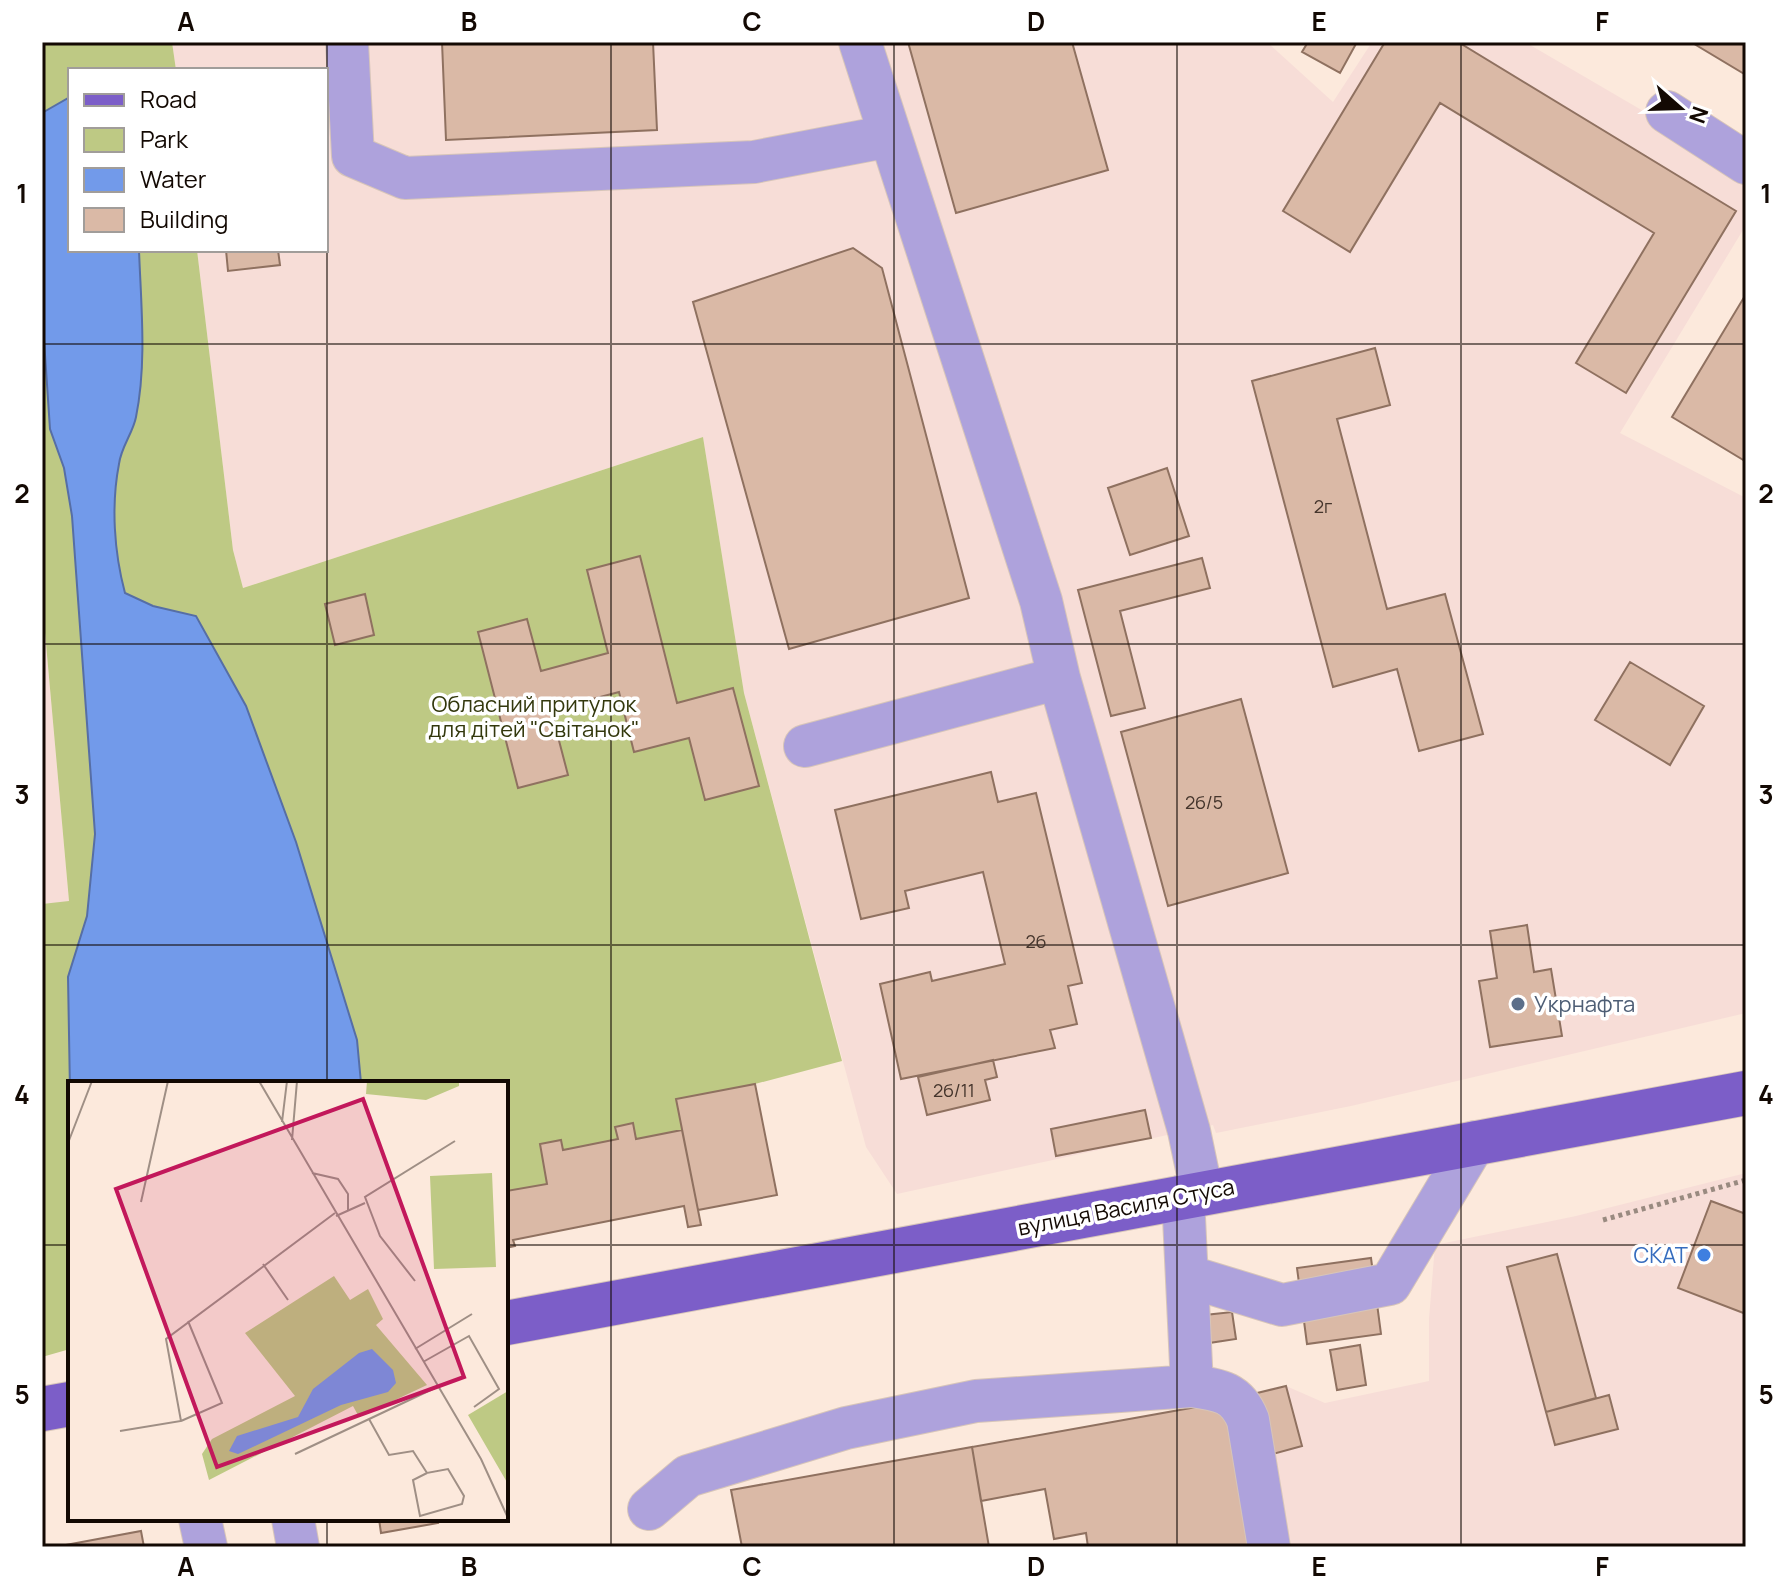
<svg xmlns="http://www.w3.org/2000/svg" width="1788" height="1589" viewBox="0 0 1788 1589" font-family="Manrope,sans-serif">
<rect width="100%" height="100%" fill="#fce9dc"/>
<path fill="#f7ddd7" d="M172,42H1267L1333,102L1372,42H1525L1746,171V225L1620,433L1746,498V1013L1351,1106L1216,1133L1213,1125L897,1194L866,1147L744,693L703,437L243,588L233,550L197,250H326V70H176Z
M42,599L69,902L42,904Z
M1746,1173V1547H1292L1253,1394L1286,1386L1325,1403L1429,1381V1319L1435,1245L1576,1216Z"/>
<path fill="#bec984" d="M42,42H172L176,70H70V250H197L233,550L243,588L703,437L744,693L842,1061L755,1084L677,1099L701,1225L688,1227L684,1206L514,1240L515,1246L506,1248V1083H70V1349L42,1357V904L69,901L42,599Z"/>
<path fill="#729aea" stroke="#566ea5" stroke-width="2" d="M70,97V250H139C141,305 147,363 136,417C133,433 121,447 119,464C111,505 114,552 125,593L153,606L196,616L246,706L296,842L357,1040L361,1083H70V1091L68,977L87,916L95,834L72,516L64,468L50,429L42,310V113Z"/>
<path fill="#dab9a6" stroke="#8f7160" stroke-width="2" d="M442,42H653L657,130L446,140Z
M908,42H1072L1108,170L956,213Z
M1308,42H1357L1340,73L1302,52Z
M1385,42H1458L1736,211L1626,393L1576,363L1654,233L1440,103L1350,252L1283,211Z
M1691,42H1746V75Z
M853,248L882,268L969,598L789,649L693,302Z
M226,250H278L280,265L228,271Z
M1746,294V460L1745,461L1672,417Z
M1375,348L1390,405L1337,419L1387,609L1445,594L1483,734L1419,751L1397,669L1333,687L1252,381Z
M1167,468L1189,536L1130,555L1108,488Z
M640,556L677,703L733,688L759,786L705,800L689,738L634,752L619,692L551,710L568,775L518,788L478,632L527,619L541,671L608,653L587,570Z
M1202,558L1210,588L1120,611L1145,708L1111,716L1078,590Z
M365,594L374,635L335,645L325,604Z
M1630,662L1704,706L1670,765L1595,720Z
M1241,699L1288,873L1168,906L1121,732Z
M991,772L998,802L1036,793L1082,983L1068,986L1077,1024L1050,1030L1055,1048L901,1079L880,984L930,972L932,981L1005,964L983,872L905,891L909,908L861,919L835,810Z
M1527,925L1534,972L1551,969L1562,1036L1490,1047L1479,981L1497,978L1490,931Z
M993,1060L997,1077L985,1080L990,1100L927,1115L918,1077Z
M755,1084L777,1195L698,1210L676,1099Z
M1145,1110L1151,1138L1056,1156L1051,1129Z
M633,1123L636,1139L682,1130L701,1225L688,1227L684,1206L513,1240L515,1246L506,1248V1191L547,1184L540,1144L561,1140L563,1150L618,1139L615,1127Z
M1711,1201L1746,1214V1314L1678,1288Z
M1557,1254L1596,1398L1546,1412L1507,1267Z
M1371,1258L1381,1334L1307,1344L1297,1268Z
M1232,1312L1236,1339L1209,1343L1205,1315Z
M1360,1345L1366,1385L1337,1390L1330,1350Z
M1286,1386L1302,1446L1269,1455L1253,1394Z
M1609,1395L1618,1429L1555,1445L1546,1412Z
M1230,1401L1256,1547H1088L1086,1533L1054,1539L1045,1489L981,1501L972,1447Z
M972,1447L989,1547H742L731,1490Z
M379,1519H437L438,1523L381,1533Z
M141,1531L144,1547H55Z"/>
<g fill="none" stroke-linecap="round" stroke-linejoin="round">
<defs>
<path id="minor" d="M347,42L353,156L405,178L754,162L890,136
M860,42L1041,601L1059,678L1189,1131L1202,1193
M1667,112L1746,163
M805,746L1059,678
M1183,1196L1192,1386
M1187,1276L1282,1305L1390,1284L1475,1142
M649,1509L688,1476L846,1428L976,1401L1192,1386C1220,1390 1237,1392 1248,1420L1269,1547
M200,1519L206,1547
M293,1519L298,1547"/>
<path id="major" d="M506,1323L1746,1093
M42,1409L70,1404"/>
</defs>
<use href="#minor" stroke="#d7c5b9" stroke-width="44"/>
<use href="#major" stroke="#d7c5b9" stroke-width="46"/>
<path stroke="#998a80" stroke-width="5" stroke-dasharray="4 4" stroke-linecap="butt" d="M1603,1220L1746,1180"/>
<use href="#minor" stroke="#aea2dc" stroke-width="42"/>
<use href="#major" stroke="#7c5ec8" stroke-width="44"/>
</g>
<path fill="none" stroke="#130903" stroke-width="2" stroke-opacity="0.55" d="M327,42V1083M611,42V1547M894,42V1547M1177,42V1547M1461,42V1547M42,344H1746M42,644H1746M42,945H1746M42,1245H70M506,1245H1746M327,1519V1547"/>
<circle fill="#5c6f8a" stroke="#fff" stroke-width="3" cx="1518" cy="1004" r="8"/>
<circle fill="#3f7fe0" stroke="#fff" stroke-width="3" cx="1704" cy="1255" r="8"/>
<g text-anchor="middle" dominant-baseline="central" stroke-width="7" stroke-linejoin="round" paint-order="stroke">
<g font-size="18" fill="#45352c">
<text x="1323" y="506">2г</text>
<text x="1204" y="802">2б/5</text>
<text x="1036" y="941">2б</text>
<text x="954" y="1090">2б/11</text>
</g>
<g font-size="22" fill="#33380d" stroke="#fff">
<text x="534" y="704">Обласний притулок<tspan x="534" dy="25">для дітей "Світанок"</tspan></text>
</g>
<g font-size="22" fill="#4e5e75" stroke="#fff" text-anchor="start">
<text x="1534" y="1004">Укрнафта</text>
</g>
<g font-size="22" fill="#130903" stroke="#fff">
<text transform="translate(1126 1207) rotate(-11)">вулиця Василя Стуса</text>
</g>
<g font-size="22" fill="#366cbe" stroke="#fff" text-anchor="end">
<text x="1688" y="1255">СКАТ</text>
</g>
</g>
<g transform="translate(68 1081)">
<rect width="440" height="440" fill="#fce9dc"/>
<path d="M299,0H391V5L358,19L298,13ZM424,92L428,186L366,188L362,95ZM266,195L282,219L300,208L315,238L308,244L359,304L291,336L285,325L141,399L134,373L144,358L227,315L177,252ZM440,310V403L400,334Z" fill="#bec984"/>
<path d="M304,268L325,289L328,302L320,311L273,324L170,373L161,370L169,355L230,336L245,308L291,272Z" fill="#729aea"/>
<path fill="none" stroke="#9f8f85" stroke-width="2" d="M191,0L413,378L440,437M214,41L219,0M224,59L229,0M0,62L24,0M244,92L270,98L280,113V130M73,121L100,0M268,135L297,122M195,183L220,219M347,200L312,155L297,116L387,60M347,268L404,233M355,281L401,255L431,308L406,326M301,338L321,374L345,370L359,392L380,388L396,415L394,423L352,435L345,399L359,392M113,340L154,322L120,240M52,350L113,340L98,258L267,132M227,373L369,306"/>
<path fill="#c2185b" fill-opacity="0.15" stroke="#c2185b" stroke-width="4" d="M295,18L396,296L149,386L48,108Z"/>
<rect width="440" height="440" fill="none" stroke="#130903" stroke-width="4"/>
</g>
<rect width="1788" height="1589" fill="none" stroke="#ffffff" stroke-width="88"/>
<rect x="68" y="68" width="260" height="184" fill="#ffffff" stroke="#a19d9a" stroke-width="2"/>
<rect x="84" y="94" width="40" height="12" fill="#7c5ec8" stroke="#a19d9a" stroke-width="2"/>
<text x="140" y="108" font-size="24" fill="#130903">Road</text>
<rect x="84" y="128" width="40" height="24" fill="#bec984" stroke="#a19d9a" stroke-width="2"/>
<text x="140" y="148" font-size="24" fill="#130903">Park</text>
<rect x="84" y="168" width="40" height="24" fill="#729aea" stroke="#a19d9a" stroke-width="2"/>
<text x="140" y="188" font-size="24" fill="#130903">Water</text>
<rect x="84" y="208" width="40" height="24" fill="#dab9a6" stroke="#a19d9a" stroke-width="2"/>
<text x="140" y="228" font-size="24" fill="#130903">Building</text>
<g transform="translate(1680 108) rotate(110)" stroke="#ffffff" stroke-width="6" paint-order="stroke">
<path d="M0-6L14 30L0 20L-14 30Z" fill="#130903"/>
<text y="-12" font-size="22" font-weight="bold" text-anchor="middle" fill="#130903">N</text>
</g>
<rect x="44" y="44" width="1700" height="1501" fill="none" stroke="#130903" stroke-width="3"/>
<g font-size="26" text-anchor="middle" font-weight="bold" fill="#130903">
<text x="186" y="31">A</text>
<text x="469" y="31">B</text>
<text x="752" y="31">C</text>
<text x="1036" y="31">D</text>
<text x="1319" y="31">E</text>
<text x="1602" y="31">F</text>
<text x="22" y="203">1</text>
<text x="1766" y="203">1</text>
<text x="22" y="503">2</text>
<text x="1766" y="503">2</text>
<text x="22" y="804">3</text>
<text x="1766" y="804">3</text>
<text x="22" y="1104">4</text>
<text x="1766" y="1104">4</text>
<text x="22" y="1404">5</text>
<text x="1766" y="1404">5</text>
<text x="186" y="1576">A</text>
<text x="469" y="1576">B</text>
<text x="752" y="1576">C</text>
<text x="1036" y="1576">D</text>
<text x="1319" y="1576">E</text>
<text x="1602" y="1576">F</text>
</g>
</svg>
